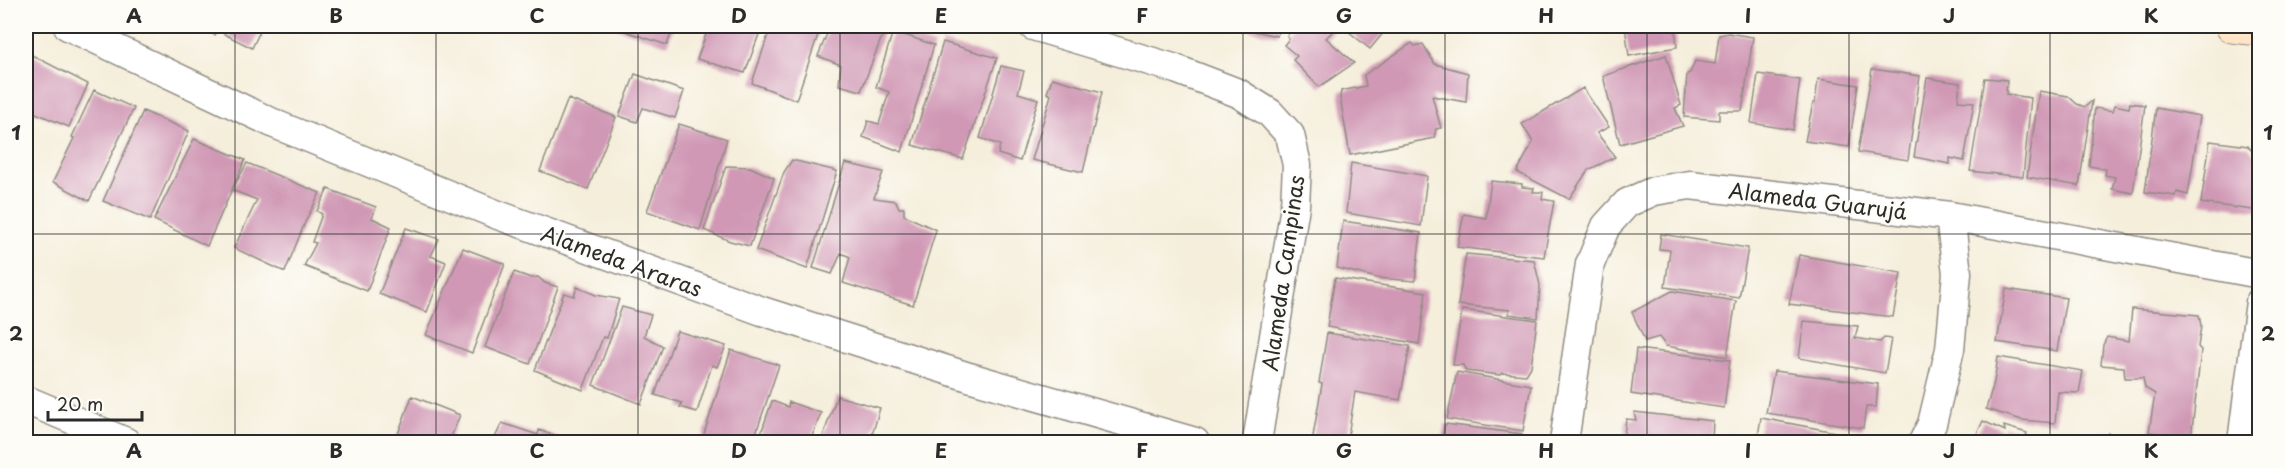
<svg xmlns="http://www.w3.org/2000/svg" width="2285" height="468" viewBox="0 0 2285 468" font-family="'Playpen Sans',sans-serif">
<rect width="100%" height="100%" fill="#fdfcf7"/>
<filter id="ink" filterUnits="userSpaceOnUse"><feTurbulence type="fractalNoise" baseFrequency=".0167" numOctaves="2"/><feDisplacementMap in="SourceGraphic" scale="12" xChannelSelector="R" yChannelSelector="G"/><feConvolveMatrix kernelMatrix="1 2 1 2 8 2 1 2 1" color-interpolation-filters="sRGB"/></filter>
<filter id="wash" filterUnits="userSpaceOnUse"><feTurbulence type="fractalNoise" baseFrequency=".008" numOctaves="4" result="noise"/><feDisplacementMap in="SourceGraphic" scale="24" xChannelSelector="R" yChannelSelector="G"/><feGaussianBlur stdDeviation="1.35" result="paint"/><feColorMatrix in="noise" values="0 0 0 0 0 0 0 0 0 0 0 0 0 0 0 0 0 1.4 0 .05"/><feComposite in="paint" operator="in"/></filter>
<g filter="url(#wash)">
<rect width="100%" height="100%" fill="#f5eedb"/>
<g id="blocks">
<path fill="#d098b5" d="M192,26H219L215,35Z
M228,26H271L269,30L262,27L252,48L224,34Z
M610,26H674L667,45Z
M709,26H762L745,73L697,59Z
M771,26H821L796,100L752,83Z
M830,26H886L861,91L839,85L841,65L818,56Z
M1231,26H1280L1277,36Z
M1291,26H1338L1326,38L1354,63L1319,87L1293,60L1297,56L1284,45L1289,39L1287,36L1293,27Z
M1342,26H1389L1370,49Z
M1625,26H1675L1677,47L1629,56Z
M893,31L934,45L902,152L863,137L868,121L879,124L889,92L876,87Z
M1728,33L1753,37L1742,111H1719V120L1684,117L1687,74L1690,73L1695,61L1715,64L1719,35Z
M943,42L997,58L963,159L912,145Z
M1412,43L1415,46L1423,44L1435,64L1468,73L1466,102L1432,96L1441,128L1436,129L1434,138L1350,155L1340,97L1341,91L1366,86L1364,75Z
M26,52L88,84L69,127L26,109Z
M1666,55L1681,105L1675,108L1683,126L1620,144L1603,76Z
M1001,66L1024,71L1018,93L1038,99L1020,161L998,154L1000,145L980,138Z
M1872,69L1920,76L1908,160L1858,152Z
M635,74L684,91L675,118L643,108L637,122L619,116Z
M1758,74L1800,80L1793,130L1751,123Z
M1052,78L1102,92L1083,172L1032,160L1051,95L1047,93Z
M1927,78L1960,83L1958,101L1974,102L1964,161L1950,158V164L1914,157Z
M1985,78L2007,80L2006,94L2031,98L2023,177L1970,171Z
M1818,79L1858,85L1849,147L1805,141L1813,103H1815Z
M1583,88L1609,127L1597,133L1615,157L1588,170L1569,199L1517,172L1533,142L1522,124Z
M94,90L134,108L89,201L53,182L74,138L72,137Z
M2039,91L2068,96L2077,104L2085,107L2092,101L2079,186L2027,177Z
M568,99L616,117L588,189L540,171Z
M2130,103L2145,105L2133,193L2112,189L2115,177L2105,175L2106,169L2089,166L2095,108L2113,111L2115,105L2129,108Z
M2156,108L2200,116L2188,195L2177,192L2176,196L2145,192Z
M143,111L189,131L150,220L103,201Z
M679,124L727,139L700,230L647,211Z
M194,139L245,160L207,246L154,220Z
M2210,141L2248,146L2255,155L2260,156V211L2201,203Z
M792,160L837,171L807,269L756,250L784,172Z
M247,163L320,193L306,220L285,272L234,248L257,200L232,190Z
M845,163L883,172L874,198L896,201L899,208H904V215L936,230L913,305L843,283L850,257L841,253L832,274L813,268Z
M1351,163L1427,176L1421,226L1346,213Z
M726,166L750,167L774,178L750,246L730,241L704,230Z
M1491,181L1522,184V187L1534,188L1533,192H1543L1542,199L1554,201L1544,257L1457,247L1464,214L1486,218Z
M328,189L376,207L372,218L391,227L367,291L304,266L316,243L312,242L322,214L317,211Z
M1343,221L1421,233L1415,281L1377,278L1337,268Z
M406,228L439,239L431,256L446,262L427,312L379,294Z
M1661,234L1748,248L1739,298L1665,287L1670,250L1659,249Z
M463,248L505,264L472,353L426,335Z
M1466,254L1534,260L1540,285L1538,318L1508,314L1510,310L1458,305Z
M1799,255L1901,273L1893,317L1789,304Z
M514,272L531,278L538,277L545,283L558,287L530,364L485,347Z
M1335,278L1426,292L1419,344L1327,327Z
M577,287L596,295L619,299L607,338L603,337L583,390L535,370L564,293L574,296Z
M2006,289L2066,298L2057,351L1997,342Z
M1672,291L1736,301L1727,357L1666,346L1659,337L1645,341L1632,312Z
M622,307L651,315L644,336L663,346L641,404L593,385Z
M2132,309L2199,315L2201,326L2198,347L2201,350L2191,439L2149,432L2155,394L2145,388L2143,378H2125L2124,367L2101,365L2103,345L2107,337L2129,341Z
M1462,310L1537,320L1531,367L1526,375L1502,373L1500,375L1466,371L1463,365H1453Z
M1804,321L1858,326L1855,338L1880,342L1884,338L1891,339L1885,373L1799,358Z
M677,331L726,346L717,367L712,365L697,412L680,407L682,403L655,395Z
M1327,333L1410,346L1400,400L1355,392L1347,442H1312L1322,384L1319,383Z
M1636,349L1730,360L1724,408L1631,394Z
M731,350L779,365L753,442H717L703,437Z
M1998,357L2083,371L2079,393L2058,392L2055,423L2022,420L1986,409L1994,382Z
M1774,371L1878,384L1876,407H1866L1863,428L1766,413Z
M1457,372L1531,385L1523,431L1447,419Z
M412,396L460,415L449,442H395Z
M837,396L880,408L870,442H821Z
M772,401L788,407L789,402L821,413L810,442H758Z
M1634,412L1713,421L1712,440L1718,442H1623L1626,419L1636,420Z
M1761,418L1857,436L1856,442H1757Z
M1983,421L2005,431L2004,426L2027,433L2026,436L2042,440L2041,442H1973Z
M502,423L538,435L539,430L571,442H493Z
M1445,424L1522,434L1520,442H1441Z
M2108,433L2134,442H2104Z"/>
</g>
</g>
<g filter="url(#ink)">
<use href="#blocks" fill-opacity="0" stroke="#908c83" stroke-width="1.5"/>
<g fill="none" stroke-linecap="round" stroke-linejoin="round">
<defs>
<path id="street" d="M68,26L277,125L498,215L762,311L969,377L1195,442
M1033,26L1173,68L1238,93L1270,113L1290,135L1297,165L1295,206L1257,442
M26,400L126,442
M1564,442L1590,264L1606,226L1627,203L1654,191L1690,185L1950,216L2260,274
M1923,442L1932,424L1950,349L1957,273L1950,216
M2242,442L2260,302"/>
<path id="secondary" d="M2232,26L2260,29"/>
</defs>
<use href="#street" stroke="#908c83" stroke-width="31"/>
<use href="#secondary" stroke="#908c83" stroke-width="35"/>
<use href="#street" stroke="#fff" stroke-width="28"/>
<use href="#secondary" stroke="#ffe4c6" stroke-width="33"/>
</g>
</g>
<path fill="none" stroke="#2b2b2b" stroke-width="1.5" stroke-opacity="0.55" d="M235,26V442M436,26V442M638,26V442M840,26V442M1042,26V442M1243,26V442M1445,26V442M1647,26V442M1849,26V442M2050,26V442M26,234H2260"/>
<g text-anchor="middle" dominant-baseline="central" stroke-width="4.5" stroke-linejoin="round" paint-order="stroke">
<g font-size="21" fill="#2b2b2b" stroke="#fdfcf7">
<text transform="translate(1818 200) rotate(7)">Alameda Guarujá</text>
<text transform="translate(622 260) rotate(20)">Alameda Araras</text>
<text transform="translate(1282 273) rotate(-82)">Alameda Campinas</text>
</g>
</g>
<rect width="2285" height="468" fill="none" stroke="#fdfcf7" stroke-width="66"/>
<path d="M48 411v9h94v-9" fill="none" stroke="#2b2b2b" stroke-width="3"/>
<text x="57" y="411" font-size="18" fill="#2b2b2b" stroke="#fdfcf7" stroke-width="4.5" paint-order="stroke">20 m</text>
<rect x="33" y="33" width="2219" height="402" fill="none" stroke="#2b2b2b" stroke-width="2"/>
<g font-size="20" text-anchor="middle" font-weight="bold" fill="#2b2b2b">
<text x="134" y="23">A</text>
<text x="336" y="23">B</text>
<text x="537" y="23">C</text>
<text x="739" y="23">D</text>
<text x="941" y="23">E</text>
<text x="1142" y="23">F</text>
<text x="1344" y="23">G</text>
<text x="1546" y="23">H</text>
<text x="1748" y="23">I</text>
<text x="1949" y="23">J</text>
<text x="2151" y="23">K</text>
<text x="16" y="140">1</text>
<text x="2268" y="140">1</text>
<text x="16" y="341">2</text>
<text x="2268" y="341">2</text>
<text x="134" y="458">A</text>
<text x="336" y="458">B</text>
<text x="537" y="458">C</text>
<text x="739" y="458">D</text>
<text x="941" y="458">E</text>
<text x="1142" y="458">F</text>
<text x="1344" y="458">G</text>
<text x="1546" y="458">H</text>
<text x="1748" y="458">I</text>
<text x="1949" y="458">J</text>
<text x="2151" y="458">K</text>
</g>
</svg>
